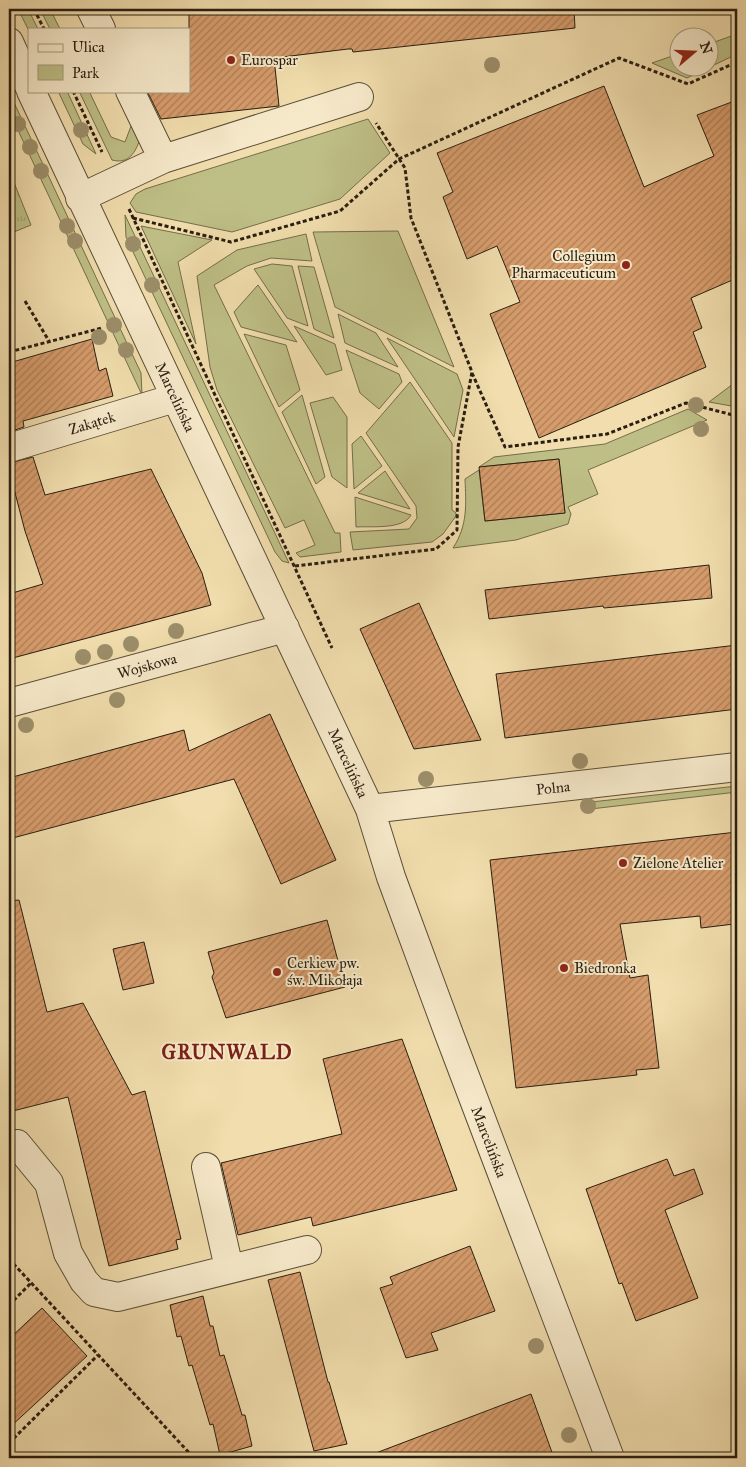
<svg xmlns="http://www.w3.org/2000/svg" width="746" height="1467" viewBox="0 0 746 1467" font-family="'IM FELL Great Primer',serif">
<defs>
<pattern id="park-tufts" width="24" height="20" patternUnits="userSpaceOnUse" patternTransform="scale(1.25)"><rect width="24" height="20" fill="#bebf86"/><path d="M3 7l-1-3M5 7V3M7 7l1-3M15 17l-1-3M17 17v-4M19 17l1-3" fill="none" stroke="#a3a473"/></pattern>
<pattern id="building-hatch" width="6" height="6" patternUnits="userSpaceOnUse" patternTransform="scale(1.25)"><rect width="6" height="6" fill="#d79c6c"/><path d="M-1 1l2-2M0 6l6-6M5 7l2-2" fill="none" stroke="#ae7f57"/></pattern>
</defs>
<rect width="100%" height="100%" fill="#f1ddad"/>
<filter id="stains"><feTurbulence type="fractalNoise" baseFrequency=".004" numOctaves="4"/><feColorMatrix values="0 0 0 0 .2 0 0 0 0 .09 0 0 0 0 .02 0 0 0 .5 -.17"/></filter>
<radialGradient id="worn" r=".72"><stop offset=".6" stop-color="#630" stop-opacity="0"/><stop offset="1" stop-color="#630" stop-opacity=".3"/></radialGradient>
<path fill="#bebf86" stroke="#746e4b" d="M18,9H28L38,29H29V31Z
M40,9H50L60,29H50Z
M737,34V54L687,78L652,63L678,54V68H708L709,44Z
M58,91H67L96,154L83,144Z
M79,91H89L111,137L125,142L133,121L139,142C134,155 127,164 112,160Z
M9,92L141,373L142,395L9,111Z
M368,119L390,153L340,199L232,232L136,212L130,203L136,194L145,189Z
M125,215L289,563L282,561L275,552L126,237Z
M141,226L212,240L178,262L196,344Z
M398,231L454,367L335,307L313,232Z
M306,234L312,261L271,258L247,266L214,285L335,533H340L341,552L300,557L296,553L315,545L304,520L285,528L217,390L210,367L197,276L237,250Z
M272,264L292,266L308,326L287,318L254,269Z
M298,266L314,267L334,338L314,329Z
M258,285L297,342L241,327L234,312Z
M338,314L376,333L398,367L345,343Z
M294,326L335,344L342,370L326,375Z
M244,334L286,345L300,390L279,407Z
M387,338L457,374L463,390L454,437Z
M346,350L399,374L402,382L379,409L360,393Z
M737,381V407L709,402Z
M410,382L452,443V510L456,513V516L443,534L432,542L353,550L350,532L409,529L417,518L416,506L366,433Z
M302,395L325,477L316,484L282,412Z
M333,397L347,417V488L332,477L310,403Z
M688,409L707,420L588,470L598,494L568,507L571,514L568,524L516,540L453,548C468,525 466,504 465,479L479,470L485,521L565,513L559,459L479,467L494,457L605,444Z
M361,436L382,466L354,489L352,444Z
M385,471L410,509L358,493Z
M355,497L411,515C403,530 371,526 356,527Z
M737,786V792L582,810V803Z"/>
<path fill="url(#park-tufts)" stroke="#746e4b" d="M9,170L31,225L9,234Z"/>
<path fill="url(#building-hatch)" stroke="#291e10" d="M189,9H574L575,28L353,52L352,49H348L274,58L279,106L161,119L147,91H189Z
M604,86L644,187L714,156L697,115L737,100V278L691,298L702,328L693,332L706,367L539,438L490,314L520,302L497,246L467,259L443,197L453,192L437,153Z
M92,339L99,371L106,368L113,396L23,421L24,427L9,432V363Z
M33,457L45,495L151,469L202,573L211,605L9,659V594L43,584L25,531L13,485L9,486V463Z
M559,459L565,513L485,521L479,467Z
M709,565L712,598L604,608L603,606L489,619L485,590Z
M419,603L457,688L481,740L414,749L360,629Z
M737,645V709L505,738L496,674Z
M270,714L336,860L281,884L234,779L9,839V778L184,730L189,751Z
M737,832V912H733L734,924L701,928L700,916L620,924L630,978L648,975L659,1068L636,1070L637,1075L516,1088L490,860Z
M19,900L47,1012L83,1003L132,1095L145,1091L181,1239L176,1240L178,1249L109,1266L68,1097L9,1112V901Z
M327,920L345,987L226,1018L212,977L214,973L208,952Z
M144,942L154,983L123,990L113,949Z
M402,1039L457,1190L313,1226L311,1217L238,1235L221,1163L342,1134L323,1059Z
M667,1159L674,1176L694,1169L703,1194L665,1210L698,1298L636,1321L622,1283L619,1284L586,1189Z
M470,1246L495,1311L431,1333L438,1350L406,1358L380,1288L393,1284L390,1277Z
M300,1272L328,1382H329L347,1444L314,1451L268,1280Z
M203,1296L210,1326H213L220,1356L224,1355L242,1415H245L252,1446L220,1455L213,1424L210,1425L192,1365L189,1366L181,1336L177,1337L170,1305Z
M42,1308L87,1356L9,1428V1339Z
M531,1394L554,1458H368V1456Z"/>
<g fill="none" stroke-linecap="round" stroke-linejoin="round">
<defs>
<path id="minor" d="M91,9L101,29
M9,42L29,86
M31,91L370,809L391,877L449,1034L610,1458
M163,159L359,97
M80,198L163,159L130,91
M9,448L175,398
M9,703L285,628
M370,809L737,767
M17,1144L49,1183L68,1253L84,1281L94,1292L118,1297L307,1250
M206,1167L229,1268"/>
</defs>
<use href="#minor" stroke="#5b4e37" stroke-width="30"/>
<path stroke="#291e10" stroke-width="3" stroke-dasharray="4 2.5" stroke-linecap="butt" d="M34,9L44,29
M73,91L102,152
M129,209L332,648
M133,218L231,242L340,211L399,159L619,58L688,84L737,62
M25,301L49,341
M9,352L102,328
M472,373L505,447L607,434L686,403L737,416
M295,566L436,549L457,530L458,447L472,372L411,218L405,168L376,123
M9,1259L194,1458
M9,1305L31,1283
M9,1443L98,1355"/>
<use href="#minor" stroke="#f6e9ca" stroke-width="28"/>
</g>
<g fill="#9c8e6a">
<circle cx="492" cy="65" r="8"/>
<circle cx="18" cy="124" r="8"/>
<circle cx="81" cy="130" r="8"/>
<circle cx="30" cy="147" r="8"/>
<circle cx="41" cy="171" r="8"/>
<circle cx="67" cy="226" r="8"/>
<circle cx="75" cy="241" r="8"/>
<circle cx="133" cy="244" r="8"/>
<circle cx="152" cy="285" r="8"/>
<circle cx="114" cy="325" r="8"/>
<circle cx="99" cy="337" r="8"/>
<circle cx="126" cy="350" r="8"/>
<circle cx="696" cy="405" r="8"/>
<circle cx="701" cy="429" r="8"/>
<circle cx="176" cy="631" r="8"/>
<circle cx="131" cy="644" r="8"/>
<circle cx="105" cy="652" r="8"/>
<circle cx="83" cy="657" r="8"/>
<circle cx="117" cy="700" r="8"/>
<circle cx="26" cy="725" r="8"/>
<circle cx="580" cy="761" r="8"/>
<circle cx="426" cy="779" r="8"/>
<circle cx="588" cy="806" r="8"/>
<circle cx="536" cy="1346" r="8"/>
<circle cx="569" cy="1435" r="8"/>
</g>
<g fill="#8f2418" stroke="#f6e9ca" stroke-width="2">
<circle cx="231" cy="60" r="5"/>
<circle cx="626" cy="265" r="5"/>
<circle cx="623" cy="863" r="5"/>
<circle cx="564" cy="968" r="5"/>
<circle cx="277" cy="972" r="5"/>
</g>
<g text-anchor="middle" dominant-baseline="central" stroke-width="4" stroke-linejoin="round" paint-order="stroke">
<g font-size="15" fill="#291e10" stroke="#f6e9ca" text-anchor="start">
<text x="241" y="60">Eurospar</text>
<text x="616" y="256" text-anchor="end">Collegium<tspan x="616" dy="17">Pharmaceuticum</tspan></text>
<text x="633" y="863">Zielone Atelier</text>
<text x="287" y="963">Cerkiew pw.<tspan x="287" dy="17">św. Mikołaja</tspan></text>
<text x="574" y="968">Biedronka</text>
</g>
<g font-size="15" fill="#291e10" stroke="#f6e9ca">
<text transform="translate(175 397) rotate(65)">Marcelińska</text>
<text transform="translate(92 423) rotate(-17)">Zakątek</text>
<text transform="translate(147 666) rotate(-15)">Wojskowa</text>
<text transform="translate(348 763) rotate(65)">Marcelińska</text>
<text transform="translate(553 788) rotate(-6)">Polna</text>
<text transform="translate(489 1142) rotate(69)">Marcelińska</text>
</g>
<g font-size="20" font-weight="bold" letter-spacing="1" fill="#7a1f14" stroke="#f6e9ca">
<text x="227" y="1052">GRUNWALD</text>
</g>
</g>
<rect width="746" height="1467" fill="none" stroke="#f1ddad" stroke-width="30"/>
<rect x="10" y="10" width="726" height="1447" fill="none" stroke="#291e10" stroke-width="2.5"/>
<rect x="15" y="15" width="716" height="1437" fill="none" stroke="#291e10"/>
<rect x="28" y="28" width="162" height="65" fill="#f6e9ca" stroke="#a49880"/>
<rect x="38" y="44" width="25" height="8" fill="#f6e9ca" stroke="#a49880"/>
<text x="72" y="52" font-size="15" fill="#291e10">Ulica</text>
<rect x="38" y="65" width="25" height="15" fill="#bebf86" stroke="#a49880"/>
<text x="72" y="78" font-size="15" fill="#291e10">Park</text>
<g transform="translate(694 52) rotate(71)"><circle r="24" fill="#f6e9ca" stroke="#a49880"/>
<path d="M0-4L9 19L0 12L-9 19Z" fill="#8f2418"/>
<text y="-8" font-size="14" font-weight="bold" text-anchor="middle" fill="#291e10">N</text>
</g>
<rect width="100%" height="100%" filter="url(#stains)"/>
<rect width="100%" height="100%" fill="url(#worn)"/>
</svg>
